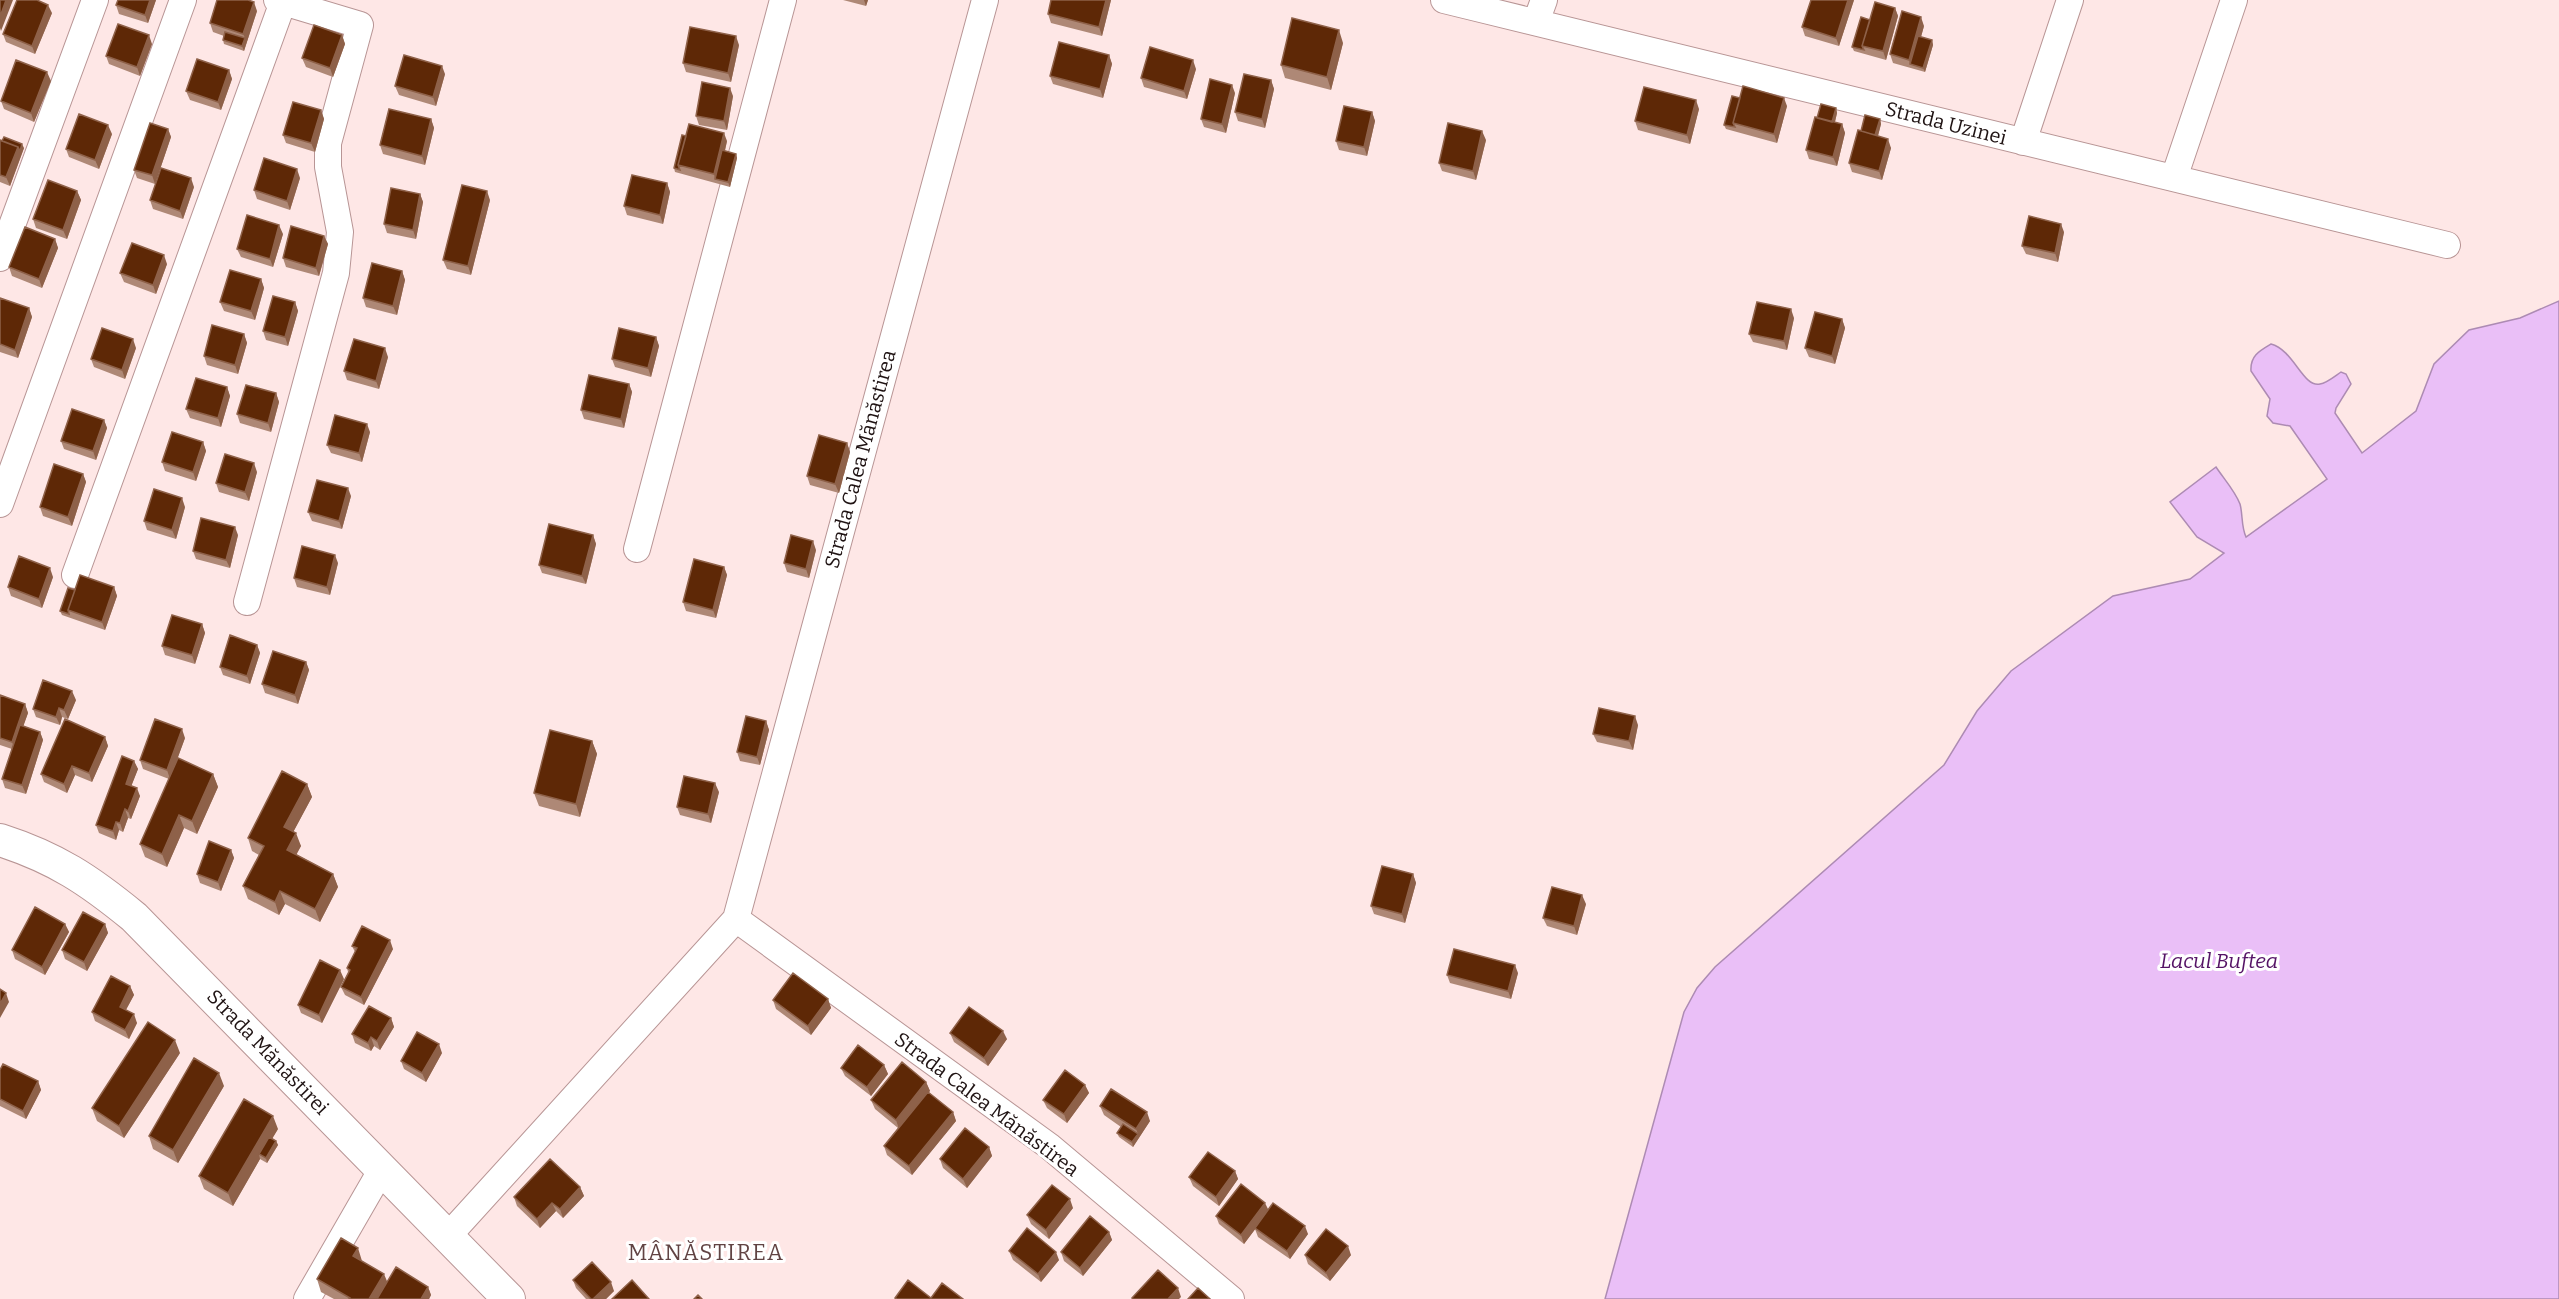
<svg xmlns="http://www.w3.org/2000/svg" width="2559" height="1299" viewBox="0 0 2559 1299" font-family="Bitter,serif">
<rect width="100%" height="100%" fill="#fee7e6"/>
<path fill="#eabff7" stroke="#ad8bb3" stroke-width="1.5" d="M2559,301V1299H1605L1684,1012L1697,988L1715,967L1944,765L1977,711L2011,671L2113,596L2190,579L2224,553L2197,537L2170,502L2216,467C2224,479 2235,491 2240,504C2243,515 2241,526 2246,537L2327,479L2290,426L2273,423L2267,416L2270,399L2251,371C2250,356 2259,351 2271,344C2294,350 2303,388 2320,384C2327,383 2335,376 2341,372L2346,374L2351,384L2336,408L2335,413L2362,453L2416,411L2434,364L2469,330L2520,318Z"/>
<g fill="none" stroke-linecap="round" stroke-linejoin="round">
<defs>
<path id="minor" d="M1444,0L2447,245
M1536,22L1544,0
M2023,142L2070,0
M2174,178L2234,0
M0,258L95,0
M0,504L183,0
M637,549L783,0
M75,575L283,2
M247,602L336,273L340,232L328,167V143L360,25L277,0
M736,919L1049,1146L1231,1299
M448,1236L736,919L985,0
M307,1299L382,1169"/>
<path id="tertiary" d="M0,840C56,858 89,880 134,917L509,1299"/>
</defs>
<use href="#minor" stroke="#b89595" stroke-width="28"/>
<use href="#tertiary" stroke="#b89595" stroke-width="34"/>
<use href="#minor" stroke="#fff" stroke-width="26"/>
<use href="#tertiary" stroke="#fff" stroke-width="32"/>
</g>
<path fill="#ae8876" d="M156,0L148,23L119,14L116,5Z
M843,0H868L866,6Z
M1111,0L1102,36L1051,23L1048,14Z
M1854,0L1839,46L1805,36L1802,27Z
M1895,8L1898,16L1886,60L1854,51L1852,47L1870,20Z
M257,11L244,51L224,44L223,40L224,36L213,32L210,23Z
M52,13L35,54L6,42L3,34Z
M1924,26L1921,37L1932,40L1933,45L1925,72L1893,63L1890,54Z
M342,35L345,44L333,77L306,67L302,58Z
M1343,43L1331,90L1285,78L1281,65Z
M152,44L140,76L109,64L106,56Z
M739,45L731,82L686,72L683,63Z
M1109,55L1112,64L1103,98L1053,84L1050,76Z
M1196,69L1187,99L1144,87L1141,78Z
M229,70L232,79L221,110L190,100L186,91Z
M445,74L436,106L399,95L395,86Z
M1271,80L1274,89L1265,128L1238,121L1235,112Z
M51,81L34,122L4,109L1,101Z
M1235,93L1226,133L1204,127L1201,119Z
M733,96L727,130L699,125L696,116Z
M1740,98L1787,106L1777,143L1726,129L1724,125Z
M1836,108L1837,113L1835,122L1842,124L1845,133L1837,166L1809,159L1806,150L1817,118Z
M1699,109L1690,144L1638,130L1635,121Z
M321,110L324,119L315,152L286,143L283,135Z
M1372,112L1375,121L1367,156L1339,150L1336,141Z
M431,119L434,128L425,165L383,154L380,145Z
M1880,119L1881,124L1878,136L1891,148L1882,180L1852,172L1849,163L1861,131Z
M168,129L171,137L155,184L137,178L134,170Z
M112,134L99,169L69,157L66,149Z
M0,140L24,148L10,186L0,182Z
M1486,140L1476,180L1442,171L1439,163Z
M727,141L725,151L736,154L737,158L730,187L675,172L674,168Z
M300,178L290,210L257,199L254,190Z
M667,183L670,192L663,224L627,215L624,206Z
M194,187L183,219L153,209L150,200Z
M77,191L81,200L67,239L36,228L33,219Z
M420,194L423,202L416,239L387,233L384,224Z
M490,200L471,275L447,269L443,260Z
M2064,232L2058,262L2026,254L2022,246Z
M283,234L273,267L241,257L237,249Z
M324,236L328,244L319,276L286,267L283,258Z
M55,239L58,248L42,288L12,276L9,267Z
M167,264L156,294L124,282L120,273Z
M402,271L405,280L397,315L366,307L363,298Z
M261,279L264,288L255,320L224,311L220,302Z
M0,298L29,308L32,317L18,358L0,352Z
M295,302L298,311L288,346L266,340L263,331Z
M1794,318L1787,350L1753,342L1749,334Z
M1842,319L1845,328L1835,364L1809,357L1805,348Z
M244,334L247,343L238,374L207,365L204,356Z
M656,337L659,346L651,377L615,367L612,359Z
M136,348L125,379L94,367L91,359Z
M388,357L379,389L347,380L344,371Z
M629,384L632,392L624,428L584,419L581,410Z
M227,387L230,396L221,427L190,418L186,409Z
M276,393L279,402L271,432L240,423L237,414Z
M104,420L107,428L96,460L64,449L61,441Z
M370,432L362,462L331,453L327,445Z
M203,442L206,451L196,481L165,471L162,462Z
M847,443L850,452L839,493L810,485L807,476Z
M257,472L249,501L219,492L216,483Z
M83,474L86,482L72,526L43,516L40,507Z
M351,496L342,529L312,521L308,512Z
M185,507L176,539L147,530L144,521Z
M238,535L230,568L196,559L193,551Z
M593,535L596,544L586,584L542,573L539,565Z
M816,550L809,578L787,572L784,563Z
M338,563L330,595L297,587L294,578Z
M724,567L727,575L716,618L686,611L683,602Z
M53,577L42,608L11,596L8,587Z
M114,587L117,596L105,630L62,615L60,611L75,590Z
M202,624L205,633L195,664L165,655L162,646Z
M257,645L260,653L250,684L223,675L220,667Z
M306,662L309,670L298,704L265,693L262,684Z
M0,695L25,704L28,713L23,726L40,732L43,740L26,794L5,788L2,779L12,749L0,745Z
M76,700L68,719L62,717L60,725L36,717L33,709Z
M766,721L769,730L760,765L740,761L737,752Z
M1638,725L1633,750L1597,742L1593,734Z
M105,737L108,746L92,782L75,775L67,793L44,782L41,774Z
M185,738L176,762L213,774L218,787L197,834L184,828L167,867L145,857L140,844L169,779L143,769L140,760Z
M592,741L597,754L580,817L539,806L534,793Z
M134,761L138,769L131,786L140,796L131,819L128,818L123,832L119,830L116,840L99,833L96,825Z
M307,784L312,797L293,832L301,846L296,854L333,874L338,887L320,922L285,904L279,915L248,899L243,886L259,855L252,851L248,838Z
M719,792L711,823L680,815L677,807Z
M231,850L234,858L221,891L200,883L197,874Z
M1413,874L1416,883L1405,923L1374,914L1371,906Z
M1586,904L1577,935L1547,926L1543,918Z
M65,924L69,932L45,975L15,959L12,950Z
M105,924L108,933L87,971L65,959L62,950Z
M352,946L393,949L364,1005L345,995L341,987L348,972L347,968L355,952Z
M1518,973L1511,999L1450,983L1447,975Z
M344,979L322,1023L301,1013L298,1005Z
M130,986L134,995L126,1010L137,1023L129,1039L95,1021L92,1012Z
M828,999L831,1008L811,1035L776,1009L773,1000Z
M391,1018L394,1027L380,1050L374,1046L371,1051L355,1043L352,1034Z
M950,1033L1007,1039L988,1066L954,1042Z
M180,1053L124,1138L97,1121L92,1108Z
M442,1053L426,1082L404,1069L401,1061Z
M884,1065L888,1074L871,1096L845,1076L841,1068Z
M0,1070L38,1081L41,1090L26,1119L0,1106Z
M926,1082L930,1091L928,1092L953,1112L956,1121L912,1175L887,1155L884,1146L898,1128L875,1109L871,1100Z
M1085,1085L1089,1093L1067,1123L1047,1108L1043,1100Z
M224,1086L178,1163L153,1149L149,1136Z
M1100,1106L1150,1121L1133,1147L1119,1137L1117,1133L1121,1127L1104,1115Z
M278,1129L272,1138L276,1141L278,1145L267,1163L260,1159L233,1206L204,1189L199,1176Z
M989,1147L992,1156L967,1188L943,1168L940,1159Z
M1235,1171L1238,1179L1219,1206L1193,1186L1189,1177Z
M580,1187L584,1196L563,1218L556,1211L540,1228L517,1206L514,1197Z
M1073,1208L1049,1239L1031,1224L1027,1215Z
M1268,1210L1308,1234L1290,1259L1258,1237L1255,1229L1244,1244L1219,1224L1216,1216Z
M1109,1232L1112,1240L1083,1276L1064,1261L1061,1252Z
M1009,1251L1059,1260L1041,1282L1013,1260Z
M1305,1255H1351L1330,1281L1308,1264Z
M362,1261L387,1282L428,1287L431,1295L429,1299H334L321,1292L317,1279Z
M573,1280L614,1291L606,1299H586L576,1288Z"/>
<path fill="#8e6149" d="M6,0H13L1,31L0,28V17Z
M150,0H156L148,23L145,15Z
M864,0H868L866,6Z
M1106,0H1111L1102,36L1099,27Z
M1848,0H1854L1839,46L1836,38Z
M254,2L257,11L244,51L242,46L245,38L243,34Z
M48,5L52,13L35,54L32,46Z
M1895,8L1898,16L1886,60L1883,51Z
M1921,17L1924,26L1913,65L1910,64L1909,60Z
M1339,30L1343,43L1331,90L1327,77Z
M149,35L152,44L140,76L137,67Z
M342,35L345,44L333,77L330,68Z
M736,36L739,45L731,82L728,73Z
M1932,40L1933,45L1925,72L1923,68Z
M1109,55L1112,64L1103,98L1100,89Z
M1193,60L1196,69L1187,99L1184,91Z
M442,66L445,74L436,106L433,97Z
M229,70L232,79L221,110L218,102Z
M47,72L51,81L34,122L31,113Z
M1271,80L1274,89L1265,128L1262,119Z
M1232,85L1235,93L1226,133L1222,124Z
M730,88L733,96L727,130L724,121Z
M1784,98L1787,106L1777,143L1774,134Z
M1696,100L1699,109L1690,144L1687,135Z
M1836,108L1837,113L1833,130L1831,125Z
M321,110L324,119L315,152L311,143Z
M1372,112L1375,121L1367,156L1364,147Z
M431,119L434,128L425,165L422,156Z
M1880,119L1881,124L1876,143L1874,139Z
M1842,124L1845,133L1837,166L1833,157Z
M108,125L112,134L99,169L95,160Z
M168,129L171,137L155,184L152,175Z
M1482,131L1486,140L1476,180L1473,171Z
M724,133L727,141L718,179H715L714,174Z
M1888,139L1891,148L1882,180L1879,171Z
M22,144L24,148L10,186L6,177L18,147Z
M736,154L737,158L730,187L728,182Z
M297,169L300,178L290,210L287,201Z
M191,178L194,187L183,219L180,211Z
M667,183L670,192L663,224L660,215Z
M77,191L81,200L67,239L63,230Z
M487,191L490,200L471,275L468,266Z
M420,194L423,202L416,239L413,230Z
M2061,224L2064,232L2058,262L2055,253Z
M279,225L283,234L273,267L270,259Z
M324,236L328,244L319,276L316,268Z
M55,239L58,248L42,288L39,279Z
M164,255L167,264L156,294L153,285Z
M402,271L405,280L397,315L393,306Z
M261,279L264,288L255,320L251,311Z
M295,302L298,311L288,346L285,337Z
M29,308L32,317L18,358L15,350Z
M1791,309L1794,318L1787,350L1784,341Z
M1842,319L1845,328L1835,364L1832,356Z
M244,334L247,343L238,374L235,365Z
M656,337L659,346L651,377L648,368Z
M133,339L136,348L125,379L122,370Z
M385,348L388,357L379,389L376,381Z
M629,384L632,392L624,428L621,419Z
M227,387L230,396L221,427L218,418Z
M276,393L279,402L271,432L268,423Z
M104,420L107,428L96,460L93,451Z
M367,424L370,432L362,462L359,453Z
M203,442L206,451L196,481L193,472Z
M847,443L850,452L839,493L835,484Z
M254,463L257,472L249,501L245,492Z
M83,474L86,482L72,526L68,517Z
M348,488L351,496L342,529L339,521Z
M182,498L185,507L176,539L172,530Z
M235,527L238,535L230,568L226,560Z
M593,535L596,544L586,584L582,576Z
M813,541L816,550L809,578L806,569Z
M335,555L338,563L330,595L327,587Z
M724,567L727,575L716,618L713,610Z
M50,568L53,577L42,608L39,599Z
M114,587L117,596L105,630L102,622Z
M202,624L205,633L195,664L192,655Z
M257,645L260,653L250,684L247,676Z
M306,662L309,670L298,704L295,695Z
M72,691L76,700L68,719L64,710Z
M25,704L28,713L15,750L12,742Z
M59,708L62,717L60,725L56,717Z
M1635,716L1638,725L1633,750L1629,741Z
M766,721L769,730L760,765L757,757Z
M182,729L185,738L170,779L167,770Z
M40,732L43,740L26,794L22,785Z
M105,737L108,746L92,782L89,773Z
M592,741L597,754L580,817L576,804Z
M134,761L138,769L129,792L126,784Z
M72,766L75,775L67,793L64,784Z
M213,774L218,787L197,834L192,821Z
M715,783L719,792L711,823L708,814Z
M307,784L312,797L289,840L284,827Z
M137,788L140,796L131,819L128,811Z
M125,809L128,818L123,832L120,823Z
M179,815L184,828L167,867L162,854Z
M116,822L119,830L116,840L113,831Z
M296,833L301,846L292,863L287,850Z
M231,850L234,858L221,891L218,882Z
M333,874L338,887L320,922L315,909Z
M1413,874L1416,883L1405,923L1402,914Z
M280,891L285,904L279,915L275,902Z
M1582,895L1586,904L1577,935L1574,926Z
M65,924L69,932L45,975L42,967Z
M105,924L108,933L87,971L84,962Z
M390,940L393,949L364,1005L361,997Z
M1515,965L1518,973L1511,999L1508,991Z
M340,970L344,979L322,1023L319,1015Z
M130,986L134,995L123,1015L120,1007Z
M6,993L9,1002L0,1018V1004Z
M828,999L831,1008L811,1035L808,1026Z
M134,1014L137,1023L129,1039L125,1030Z
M391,1018L394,1027L380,1050L377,1041Z
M1003,1031L1007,1039L988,1066L984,1058Z
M371,1037L374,1046L371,1051L368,1043Z
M175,1040L180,1053L124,1138L119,1126Z
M439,1044L442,1053L426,1082L422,1073Z
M884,1065L888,1074L871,1096L867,1087Z
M219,1073L224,1086L178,1163L173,1150Z
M38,1081L41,1090L26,1119L23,1111Z
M926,1082L930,1091L899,1129L896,1120Z
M1085,1085L1089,1093L1067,1123L1064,1114Z
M953,1112L956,1121L912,1175L909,1166Z
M1147,1112L1150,1121L1133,1147L1132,1142L1138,1134L1136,1129Z
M273,1116L278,1129L262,1156L259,1154L260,1159L233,1206L228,1193Z
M276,1141L278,1145L267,1163L266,1158Z
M989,1147L992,1156L967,1188L963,1179Z
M1235,1171L1238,1179L1219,1206L1216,1197Z
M580,1187L584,1196L563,1218L560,1209Z
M1070,1199L1073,1208L1049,1239L1046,1230Z
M552,1203L556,1211L540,1228L537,1219Z
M1265,1203L1269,1211L1244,1244L1241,1235Z
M1305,1226L1308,1234L1290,1259L1287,1251Z
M1109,1232L1112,1240L1083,1276L1080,1268Z
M1348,1246L1351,1255L1330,1281L1326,1273Z
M358,1248L362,1261L353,1256Z
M1056,1252L1059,1260L1041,1282L1038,1274Z
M384,1274L389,1286L381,1299H369Z
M611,1282L614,1291L606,1299H593Z
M428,1287L431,1295L429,1299H421Z
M1178,1288L1181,1297L1179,1299H1168Z"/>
<path fill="#5e2806" stroke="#8e6149" stroke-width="1.5" d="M0,0H6L0,17Z
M17,0H37L48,5L32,46L3,34Z
M118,0H150L145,15L116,5Z
M217,0H248L254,2L243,34L210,23Z
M1051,0H1106L1099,27L1048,14Z
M1811,0H1848L1836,38L1802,27Z
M1875,2L1895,8L1883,51L1862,46Z
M1902,11L1921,17L1909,60L1890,54Z
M1861,17L1870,20L1862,46L1864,50L1852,47Z
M1292,18L1339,30L1327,77L1281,65Z
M118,24L149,35L137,67L106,56Z
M314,25L342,35L330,68L302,58Z
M690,27L736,36L728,73L683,63Z
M225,32L245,38L242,46L223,40Z
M1918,36L1932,40L1923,68L1910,64Z
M1059,42L1109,55L1100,89L1050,76Z
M1150,47L1193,60L1184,91L1141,78Z
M404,55L442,66L433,97L395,86Z
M197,59L229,70L218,102L186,91Z
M16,60L47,72L31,113L1,101Z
M1244,74L1271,80L1262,119L1235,112Z
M1210,79L1232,85L1222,124L1201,119Z
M702,82L730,88L724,121L696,116Z
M1743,86L1784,98L1774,134L1733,123Z
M1644,87L1696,100L1687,135L1635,121Z
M1732,96L1740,98L1733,123L1735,127L1724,125Z
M293,102L321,110L311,143L283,135Z
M1821,104L1836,108L1832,122L1817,118Z
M1344,106L1372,112L1364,147L1336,141Z
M389,109L431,119L422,156L380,145Z
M79,114L108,125L95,160L66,149Z
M1865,115L1880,119L1875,135L1861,131Z
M1815,117L1842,124L1833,157L1806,150Z
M150,123L168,129L152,175L134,170Z
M1448,123L1482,131L1473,171L1439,163Z
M689,124L724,133L714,174L678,165Z
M1858,130L1888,139L1879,171L1849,163Z
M682,135L686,136L678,165L680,170L674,168Z
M4,137L22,144L20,151L18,147L2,141Z
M0,140L18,147L6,177L0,175Z
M722,150L736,154L728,182L715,179Z
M264,158L297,169L287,201L254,190Z
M161,168L191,178L180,211L150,200Z
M632,175L667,183L660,215L624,206Z
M48,180L77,191L63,230L33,219Z
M462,185L487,191L468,266L443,260Z
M391,188L420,194L413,230L384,224Z
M247,215L279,225L270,259L237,249Z
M2029,216L2061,224L2055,253L2022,246Z
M291,226L324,236L316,268L283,258Z
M25,227L55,239L39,279L9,267Z
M132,243L164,255L153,285L120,273Z
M372,263L402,271L393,306L363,298Z
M230,270L261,279L251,311L220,302Z
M273,296L295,302L285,337L263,331Z
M0,298L29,308L15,350L0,344Z
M1757,302L1791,309L1784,341L1749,334Z
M1815,312L1842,319L1832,356L1805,348Z
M212,325L244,334L235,365L204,356Z
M102,328L133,339L122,370L91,359Z
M619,328L656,337L648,368L612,359Z
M354,339L385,348L376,381L344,371Z
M589,375L629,384L621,419L581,410Z
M196,378L227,387L218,418L186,409Z
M246,385L276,393L268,423L237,414Z
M72,409L104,420L93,451L61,441Z
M335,415L367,424L359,453L327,445Z
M172,432L203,442L193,472L162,462Z
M819,435L847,443L835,484L807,476Z
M225,454L254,463L245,492L216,483Z
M54,464L83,474L68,517L40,507Z
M317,480L348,488L339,521L308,512Z
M154,489L182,498L172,530L144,521Z
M201,518L235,527L226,560L193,551Z
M549,524L593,535L582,576L539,565Z
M791,535L813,541L806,569L784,563Z
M302,546L335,555L327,587L294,578Z
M19,556L50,568L39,599L8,587Z
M694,559L724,567L713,610L683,602Z
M80,575L114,587L102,622L68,610Z
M68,588L75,590L68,610L69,614L60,611Z
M172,615L202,624L192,655L162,646Z
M230,635L257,645L247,676L220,667Z
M273,651L306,662L295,695L262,684Z
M43,680L72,691L64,710L59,708L56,717L33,709Z
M0,695L25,704L12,742L0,738Z
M1599,708L1635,716L1629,741L1593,734Z
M746,716L766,721L757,757L737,752Z
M65,719L105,737L89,773L72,766L64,784L41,774Z
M155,719L182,729L167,770L140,760Z
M20,725L40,732L22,785L2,779Z
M550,730L592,741L576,804L534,793Z
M122,756L134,761L126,784L137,788L128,811L125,809L120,823L116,822L113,831L96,825Z
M178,758L213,774L192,821L179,815L162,854L140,844Z
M282,771L307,784L284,827L296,833L287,850L333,874L315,909L280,891L275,902L243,886L264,846L248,838Z
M684,776L715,783L708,814L677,807Z
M209,841L231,850L218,882L197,874Z
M1382,866L1413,874L1402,914L1371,906Z
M1552,887L1582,895L1574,926L1543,918Z
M35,907L65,924L42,967L12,950Z
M83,912L105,924L84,962L62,950Z
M362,926L390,940L361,997L341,987L350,970L347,968L357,948L352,946Z
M1454,949L1515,965L1508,991L1447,975Z
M320,960L340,970L319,1015L298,1005Z
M793,973L828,999L808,1026L773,1000Z
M111,976L130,986L120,1007L134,1014L125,1030L92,1012Z
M0,989L6,993L0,1004Z
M369,1006L391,1018L377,1041L371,1037L368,1043L352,1034Z
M969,1007L1003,1031L984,1058L950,1033Z
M148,1022L175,1040L119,1126L92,1108Z
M417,1032L439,1044L422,1073L401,1061Z
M858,1045L884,1065L867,1087L841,1068Z
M194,1058L219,1073L173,1150L149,1136Z
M902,1062L926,1082L896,1120L871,1100Z
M3,1064L38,1081L23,1111L0,1099V1070Z
M1065,1070L1085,1085L1064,1114L1043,1100Z
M1111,1089L1147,1112L1136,1129L1100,1106Z
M928,1092L953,1112L909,1166L884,1146Z
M244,1099L273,1116L228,1193L199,1176Z
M1123,1124L1138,1134L1132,1142L1117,1133Z
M965,1128L989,1147L963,1179L940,1159Z
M269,1137L276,1141L266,1158L259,1154Z
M1208,1152L1235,1171L1216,1197L1189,1177Z
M550,1159L580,1187L560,1209L552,1203L537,1219L514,1197Z
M1241,1184L1265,1203L1241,1235L1216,1216Z
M1052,1185L1070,1199L1046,1230L1027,1215Z
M1273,1203L1305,1226L1287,1251L1255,1228Z
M1090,1216L1109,1232L1080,1268L1061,1252Z
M1027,1228L1056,1252L1038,1274L1009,1251Z
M1326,1229L1348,1246L1326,1273L1305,1255Z
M341,1238L358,1248L353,1256L384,1274L369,1299H349L350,1298L317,1279Z
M592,1262L611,1282L593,1299H591L573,1280Z
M396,1267L428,1287L421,1299H377Z
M1158,1270L1178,1288L1168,1299H1133L1132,1298Z
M632,1280L649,1299H612Z
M908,1280L931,1298L942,1283L963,1299H897L895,1298Z
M1198,1288L1210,1299H1188Z
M698,1295L702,1299H694Z"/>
<g text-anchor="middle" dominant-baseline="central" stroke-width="6" stroke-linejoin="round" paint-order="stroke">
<g font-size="20" fill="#1f1313" stroke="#fff">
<text transform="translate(1946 123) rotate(14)">Strada Uzinei</text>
<text transform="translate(860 459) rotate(-75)">Strada Calea Mănăstirea</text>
<text transform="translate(268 1052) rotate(46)">Strada Mănăstirei</text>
<text transform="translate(987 1104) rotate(37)">Strada Calea Mănăstirea</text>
</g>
<g font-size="21" font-style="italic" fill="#551366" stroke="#fff">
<text x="2219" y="961">Lacul Buftea</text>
</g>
<g font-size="22" letter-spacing="1.5" fill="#614343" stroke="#fff">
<text x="706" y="1252">MÂNĂSTIREA</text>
</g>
</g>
</svg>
